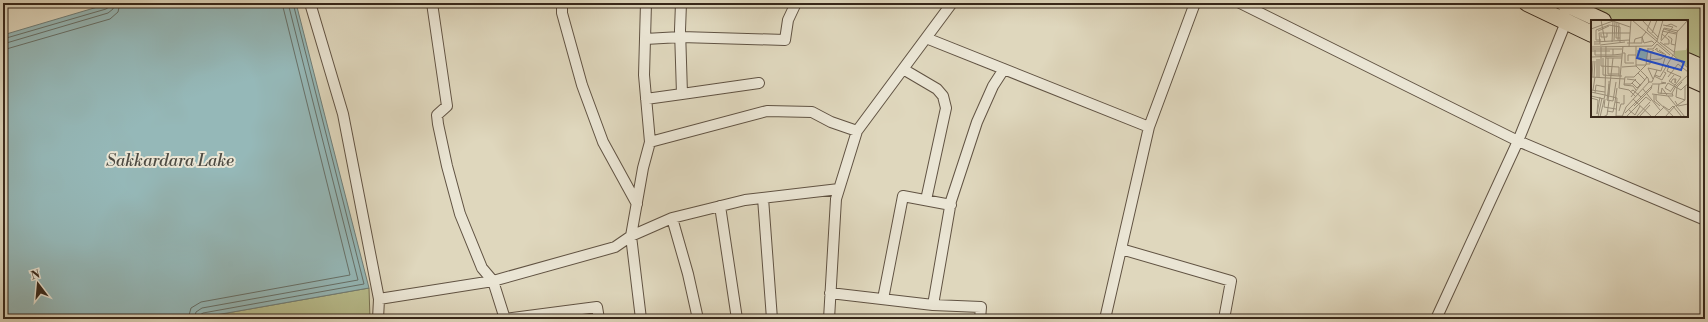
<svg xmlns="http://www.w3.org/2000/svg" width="1708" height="322" viewBox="0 0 1708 322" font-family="'Libre Bodoni',serif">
<rect width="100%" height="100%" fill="#dfd7bd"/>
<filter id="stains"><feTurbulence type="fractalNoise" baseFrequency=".005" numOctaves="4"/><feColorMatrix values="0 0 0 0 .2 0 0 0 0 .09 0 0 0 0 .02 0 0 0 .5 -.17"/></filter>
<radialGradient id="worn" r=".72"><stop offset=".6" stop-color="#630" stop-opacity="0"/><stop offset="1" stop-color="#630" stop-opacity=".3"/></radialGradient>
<path fill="#b8bd8d" stroke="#787254" d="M1564,3H1705V69L1687,61V21H1603Z
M369,288L370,319H193Z"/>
<path fill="#95b8b8" stroke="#6f7e79" d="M111,3H296L369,288L193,319H3V35Z"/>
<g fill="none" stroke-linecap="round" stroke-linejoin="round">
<path stroke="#667069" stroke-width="1" d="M3,39L106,9L109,7V3
M3,44L108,13L113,9L114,3
M3,50L110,19L118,12L120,3
M188,319L191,308L201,302L350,275L282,3
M194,319L196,312L202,308L358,280L288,3
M199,319L200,315L203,313L364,284L293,3"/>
<defs>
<path id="minor" d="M310,3L343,114L379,299L378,319
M432,3L447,106L437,115L438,124L447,166L460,214L482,268L493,281L505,319
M562,3V13L582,85L603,142L637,204
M646,3L644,75L650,142
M1240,3L1518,141L1566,22
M926,38L1149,127
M645,39L681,37L785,40L788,20L796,3
M903,69L937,89L943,96L946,108L926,200
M682,94L759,83
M646,99L682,94L680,30L681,3
M763,198L772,319
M720,206L737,319
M672,218L688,274L698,319
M1121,249L1231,281L1224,319
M830,293L933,305
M379,299L493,281L615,247L631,236L643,168L650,142L767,111L812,112L831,122L857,131L952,3
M883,299L903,196L951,205
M504,319L597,307L599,319
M641,319L631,236L672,218L745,200L839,189
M829,319L836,199L857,131
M980,319L981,307L933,305L951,201L977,122L993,86L1004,69
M1105,319L1149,127L1195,3
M1436,319L1518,141L1705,220"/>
<path id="primary" d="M1527,3L1592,34
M1564,3L1603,21
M1687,61L1705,69
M1687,77L1705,85"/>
</defs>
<use href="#minor" stroke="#615343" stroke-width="12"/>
<use href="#primary" stroke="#37271a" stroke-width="18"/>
<use href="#minor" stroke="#eae5d4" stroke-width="10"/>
<use href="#primary" stroke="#dfd7bd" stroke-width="16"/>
</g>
<g text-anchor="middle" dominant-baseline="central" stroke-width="4" stroke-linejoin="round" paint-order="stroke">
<g font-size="17" font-style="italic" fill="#4e4b42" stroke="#eae5d4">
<text x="170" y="161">Sakkardara Lake</text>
</g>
</g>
<g transform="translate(1591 20)">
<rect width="97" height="97" fill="#dfd7bd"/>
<path d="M97,25V45L95,46L83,36L84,31L95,30Z" fill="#b8bd8d"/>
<path d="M46,30H56V39L46,38Z" fill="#95b8b8"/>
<path fill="none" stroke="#9c917c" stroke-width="1" d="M10,0L14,22M19,0L39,7M41,0L97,48M51,0L67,17M60,0L56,10L66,19M26,2L25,18H29M75,6L80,4L86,7M0,9L22,1M73,9L86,13M7,11L18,6M71,11L85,14M61,13L66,0M10,14V17H16V13M71,14L73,8L87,11M77,16L81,19L80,24L84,25M10,20H5V10L18,5L29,7M23,20L24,2M27,20L28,3M70,20L71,14L78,20V24H73M70,21L82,7L72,5M3,22L39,20M21,22L22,1M29,22V7M69,22L83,32M36,23H51V17L55,12M43,23L44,19L51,17L53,23L61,21L63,23M3,24H9L8,13H39M9,25L34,22M15,26L14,75L26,78L25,96H31M32,26L28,68L38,70L45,77M0,27L61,26L66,21L72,0M10,27V46L28,47V56H31M38,27L40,0M0,29H31M22,29V35L31,34M57,29H62L66,24L79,35M4,30V35H22M64,30L66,28V31L73,34M0,31H19M32,33H34V43H43M83,35L86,12L97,0M0,37L31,36M12,38V55L28,56M15,38H31M17,38V54H28M56,40L70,39L75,35L68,30M37,41V35H45M55,44H59L60,32L63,30M76,44L78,46L76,51L90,57L79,72M55,45L57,28M45,46V26M31,47L45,46L57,58L58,62L35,87L31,97M66,50L70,51L74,38M83,55L78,61L84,65M63,56L71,60L75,53L73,52M0,57L34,59M1,57L2,41M3,57L4,41M6,57V39M8,57V39M34,57L33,65L42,66L45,70M34,57H43L47,53M77,57L87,44L97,52M36,59L44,60L50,66M62,59L57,48L66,50L64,55M57,62H61L64,55L69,57L82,35M80,62L82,59H85L84,63V59M91,62L86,67L85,77L94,80M41,63L46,68L54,60L47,53L55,45H45M18,64L16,80L22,81L25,62M33,64H40L45,59M61,64H68L67,73L81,74M68,64L75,63L70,62M26,68L24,82L29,83M52,69L69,90M0,70L14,72M2,70L4,57M79,71L74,68L77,63L90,70L94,66M0,72L14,75L13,79L0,76M39,72L42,70L50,77M4,73L5,65L14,67M61,74L77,76L94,97M70,74L71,68L76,75M18,75V61M63,75V81L69,86M65,75V80L83,97M77,76H82L81,73L85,66L97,55M40,77L56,57M0,78L7,80L6,94L9,77M14,79L13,87L25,89M42,79L61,97M17,81L22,38M84,81L87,86L97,84M43,86L60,69L61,65M72,86L78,90L82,86L91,97M85,86L94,80V66L97,64M37,89L44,95L49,86M16,91L22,92L24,82M28,91L30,84H33V75M34,93L61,66M7,97L11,78M9,97L13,80M12,97L16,95L18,81M35,97L55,77L60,81M45,97L59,82M48,97L59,85M63,97L73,87M74,97L84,86"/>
<path fill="#1d4ed8" fill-opacity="0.15" stroke="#1d4ed8" stroke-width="2" d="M49,29L93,42L90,50L46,38Z"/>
<rect width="97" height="97" fill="none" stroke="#37271a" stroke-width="2"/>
</g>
<rect width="1708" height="322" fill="none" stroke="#dfd7bd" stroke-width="16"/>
<rect x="4" y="4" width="1700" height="314" fill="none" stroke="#37271a" stroke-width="2"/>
<rect x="8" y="8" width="1692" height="306" fill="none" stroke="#37271a"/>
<g transform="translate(38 284) rotate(344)" stroke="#eae5d4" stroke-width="3" paint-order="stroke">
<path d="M0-3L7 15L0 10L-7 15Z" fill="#37271a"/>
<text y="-6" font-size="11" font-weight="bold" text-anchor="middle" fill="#37271a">N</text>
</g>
<rect width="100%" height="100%" filter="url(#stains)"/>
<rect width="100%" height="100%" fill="url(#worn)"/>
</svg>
